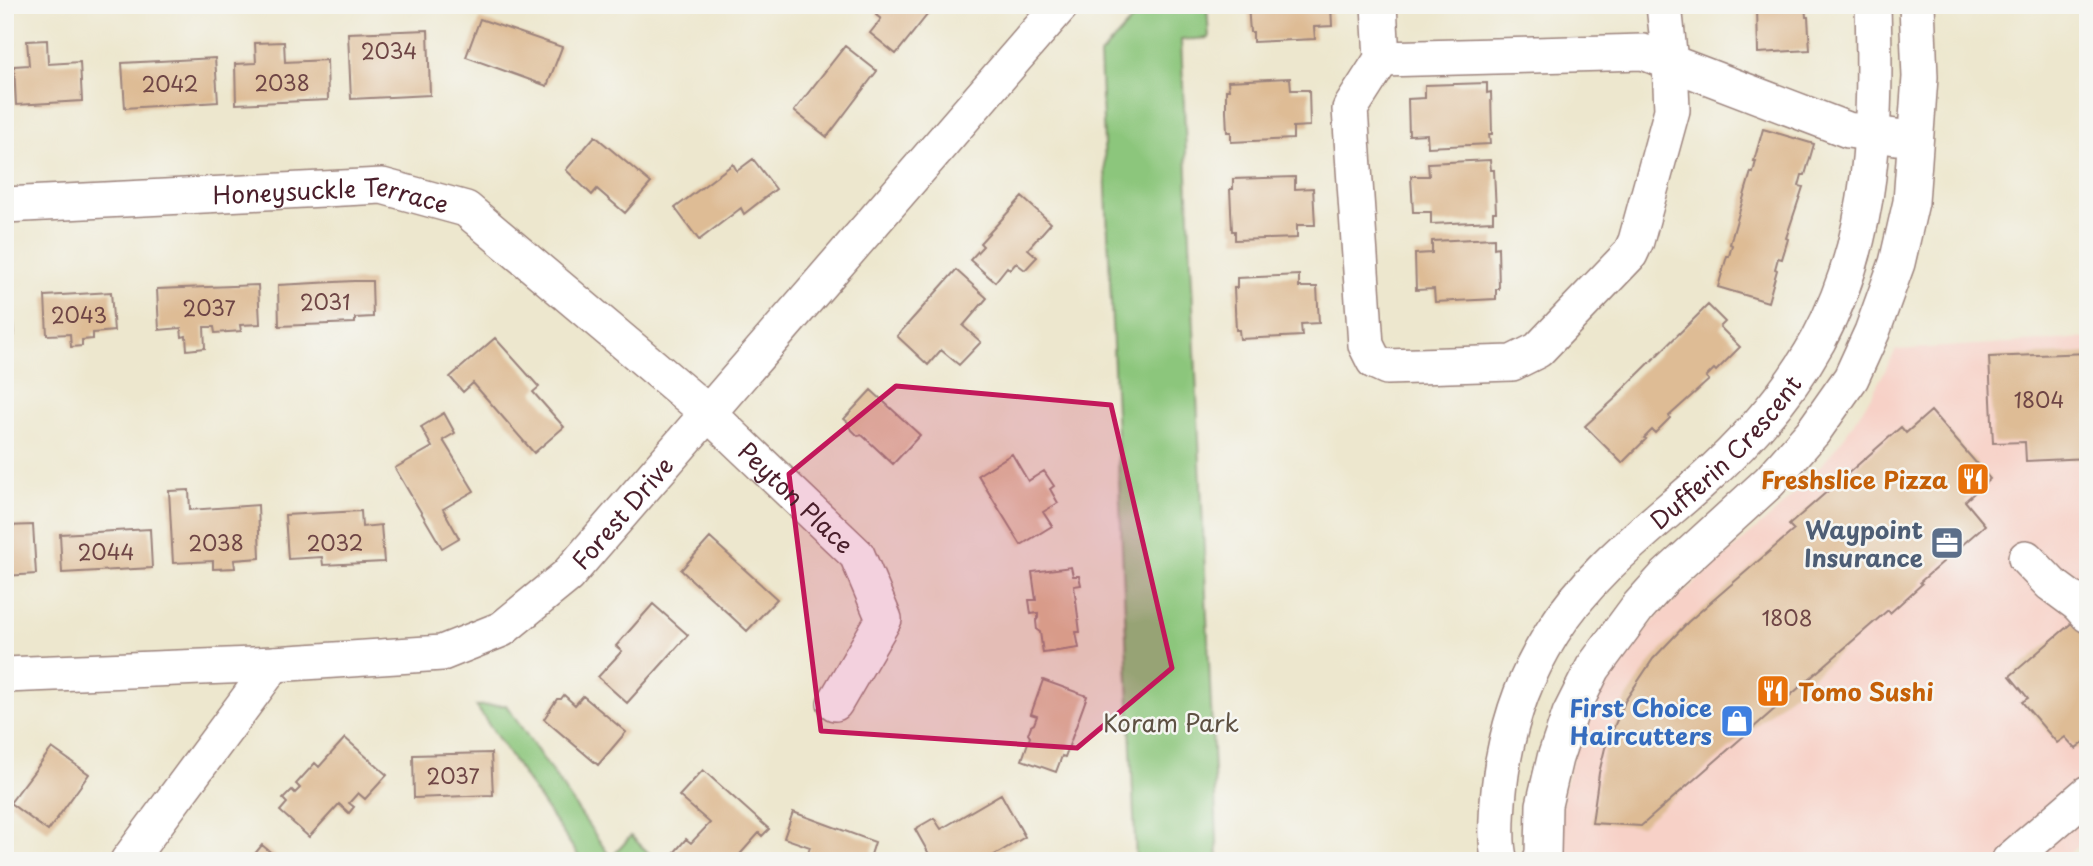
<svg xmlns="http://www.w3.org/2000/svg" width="2093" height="866" viewBox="0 0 2093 866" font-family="'Playpen Sans',sans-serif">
<rect width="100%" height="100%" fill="#f6f6f2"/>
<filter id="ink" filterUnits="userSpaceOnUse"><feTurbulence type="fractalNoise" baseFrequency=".0143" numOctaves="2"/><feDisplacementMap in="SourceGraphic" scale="14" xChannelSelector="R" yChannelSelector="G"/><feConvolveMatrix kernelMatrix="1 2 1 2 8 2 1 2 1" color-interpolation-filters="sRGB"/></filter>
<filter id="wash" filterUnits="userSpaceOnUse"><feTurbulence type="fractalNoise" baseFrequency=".00686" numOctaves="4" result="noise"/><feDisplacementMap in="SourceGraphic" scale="28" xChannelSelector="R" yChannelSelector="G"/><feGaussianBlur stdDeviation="1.57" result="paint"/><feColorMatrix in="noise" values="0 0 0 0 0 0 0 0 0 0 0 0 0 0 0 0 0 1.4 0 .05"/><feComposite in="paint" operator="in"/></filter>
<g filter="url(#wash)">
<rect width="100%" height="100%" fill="#ede7ce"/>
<path fill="#f7d1c7" d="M2088,338V838L2061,861H1562L1560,820L1564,787L1583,726L1601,689L1622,657L1662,612L1780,508L1826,460L1847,433L1873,393L1896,350Z"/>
<path fill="#8cc67b" stroke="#6b7253" stroke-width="2" d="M1146,5H1207L1209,38L1181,40L1218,861H1136L1100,55Z
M506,705L611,858L631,836L657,861H582L476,706Z"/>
<g id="blocks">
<path fill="#debc95" d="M884,5H935L896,54L870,33L881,19L876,15Z
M1248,5H1331L1332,26L1314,27L1315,39L1253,42V32H1250Z
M1757,5H1805L1806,17H1808L1810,50L1758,53Z
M480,19L562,47L547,86L466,57Z
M428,30L430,95L351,99L348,33Z
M47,40L48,64L80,62L82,101L16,105L14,66L29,65L27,41Z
M284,42L285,62L327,60L328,100L236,104L235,64L256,63L255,43Z
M845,46L877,71L827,137L794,111Z
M215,58L218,102L125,108L122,63Z
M1290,78L1291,90H1309L1310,126L1293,127V139L1231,142V132H1227L1226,111V90H1229L1228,81Z
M1487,83V93L1491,92L1492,134H1489L1490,144L1428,147L1427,134L1409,135L1408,99L1425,98V85Z
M1763,129L1814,144L1805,175H1802L1799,186L1803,187L1786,238L1788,239L1782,259L1778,258L1775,269L1777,270L1768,302L1718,287L1727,256H1729L1732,245L1730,244L1751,172L1753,173L1756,161H1754Z
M595,136L651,183L625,213L597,189L592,195L566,170Z
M753,159L776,189L744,214L741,208L699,240L675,208L733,164L737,171Z
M1490,160L1491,170H1494L1496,212H1493V221L1431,224V212H1413L1411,176H1429L1428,163Z
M1295,177V189L1313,188L1315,225H1297V238L1235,240V231H1232L1230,189H1233V179Z
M1022,197L1051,223L1028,249L1037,257L1025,270L1016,263L1010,270L1007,267L995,282L970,260L983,246L980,243Z
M1494,238V248L1498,247L1499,289H1496V299L1435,302L1434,289L1416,290L1415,254L1432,253V241Z
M956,270L987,298L963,326L981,342L959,365L941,350L928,365L897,336Z
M1299,275V287H1317L1319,323L1301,324L1302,336L1240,339L1239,330H1236L1234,288H1237V278Z
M354,281H372L373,317L355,318V323L279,326L278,285Z
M258,285L260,324L240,325L241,331L215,333L214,327H204L205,348L187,350L186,336L182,337L181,328L159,330L157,289Z
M111,292L114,331L93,333V339L82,340V346L71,347L70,334L47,335L45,296Z
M5,298H12L14,344H5Z
M1708,305L1725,322L1720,327L1740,347L1716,371L1714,369L1706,377L1709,380L1669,416L1670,418L1655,433L1652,430L1644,438L1646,439L1622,463L1585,426L1619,395L1618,394Z
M495,338L539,387L533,392L564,427L534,453L473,383L463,392L450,377Z
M2088,353V458L2026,461L2025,442L1993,443L1989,357Z
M871,390L920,435L893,464L862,435L858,436L849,427V423L844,419Z
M1931,411L1990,479L1965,501L1985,525L1920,582L1922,584L1890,613L1888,610L1641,826L1592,823L1599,773L1605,748L1625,701L1653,659L1688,622L1794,530L1789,525L1901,427L1906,433Z
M444,413L455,433L443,440L474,491L443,509L459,538L442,548L395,468L432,447L421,427Z
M1012,454L1028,481L1044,471L1054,486L1050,489L1058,503L1043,512L1052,526L1021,545L978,475Z
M189,490L190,510L258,505L260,558L234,560L235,568L213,569V561L173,563L169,491Z
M361,511L362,527L381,525L384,562L323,565L322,557L288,559L285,515Z
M33,525L36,574L5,576V526Z
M150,529L152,568L62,573L60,534Z
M710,538L777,599L747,631L681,570Z
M1071,567L1073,576H1079L1081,585L1074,586L1080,632H1076L1079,648L1043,653L1040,632L1037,630L1036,621L1038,618V613L1031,614L1029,600H1036L1032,572Z
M653,604L688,635L627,703L598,677L622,651L616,646Z
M2074,621L2088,637V739L2076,749L2065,737L2057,743L2022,702L2028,698L2010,676Z
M1043,680L1087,696L1065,757L1062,756L1056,772L1022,760L1030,737L1028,734L1031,726L1034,724L1037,716L1031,714Z
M564,695L575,705L583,696L626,732L598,765L544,719L557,699H561Z
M345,738L387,775L365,799L358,793L349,803L354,807L349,813L339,804L309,837L280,811L287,803L283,799L292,790L295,793L300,788L296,784L315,763L319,767Z
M52,748L89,774L48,831L10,803Z
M491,753L493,795L414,798L413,755Z
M703,770L769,829L762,836L759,833L734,861H667L686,839L691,843L710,823L679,796Z
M1001,794L1025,837L984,861H933L915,829L934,818L941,829Z
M793,812L875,842L869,861H805L810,847L784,838Z
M262,845L281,861H249Z"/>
</g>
</g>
<g filter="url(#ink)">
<use href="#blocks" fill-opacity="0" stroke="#9c837c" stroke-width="2"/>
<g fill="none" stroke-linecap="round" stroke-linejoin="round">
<defs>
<g id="minor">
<path d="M1379,5L1382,59L1350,109L1366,345L1374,361L1387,367L1512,363L1538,350L1630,254L1636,241L1672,110L1670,62L1664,5"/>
<path d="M1382,59L1643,52L1848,130L1896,137"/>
<path id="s1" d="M5,205L382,186L466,209L707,412L857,555L884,619L835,703"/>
<path d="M2026,558L2051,584L2078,604L2088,615"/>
<path id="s2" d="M5,675L274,664L442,653L502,629L567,576L1061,5"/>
<path d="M128,861L274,664"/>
<path id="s3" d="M1500,861C1493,839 1499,784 1503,761C1512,712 1526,675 1552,633C1589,573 1648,529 1700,483C1746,442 1788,395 1818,341C1875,235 1876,122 1873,5"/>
<path d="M1540,861L1543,854L1544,805L1555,758L1570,714L1593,668L1638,607L1665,577L1769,482L1813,432L1851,378L1872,332L1897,263L1911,202L1920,77L1917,5"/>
<path d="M2009,861L2088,793"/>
</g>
</defs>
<use href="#minor" stroke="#9c837c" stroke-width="38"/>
<use href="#minor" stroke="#fff" stroke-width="35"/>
</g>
</g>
<path fill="#c2185b" fill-opacity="0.2" stroke="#c2185b" stroke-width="5" stroke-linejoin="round" d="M896,386L1111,405L1172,668L1077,748L821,731L789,474Z"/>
<defs>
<symbol id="restaurant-square" viewBox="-11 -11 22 22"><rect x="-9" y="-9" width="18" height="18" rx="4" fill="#e8710a" stroke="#f6f6f2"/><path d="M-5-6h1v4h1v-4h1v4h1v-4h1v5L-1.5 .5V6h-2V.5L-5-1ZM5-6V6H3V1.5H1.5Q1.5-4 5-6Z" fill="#fff"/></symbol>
<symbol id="office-square" viewBox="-11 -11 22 22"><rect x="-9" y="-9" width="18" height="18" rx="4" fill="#5c6f8a" stroke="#f6f6f2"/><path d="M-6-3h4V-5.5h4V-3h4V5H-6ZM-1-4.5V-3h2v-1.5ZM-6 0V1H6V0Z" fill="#fff"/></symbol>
<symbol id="shop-square" viewBox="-11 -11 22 22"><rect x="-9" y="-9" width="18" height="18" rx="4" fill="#3f7fe0" stroke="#f6f6f2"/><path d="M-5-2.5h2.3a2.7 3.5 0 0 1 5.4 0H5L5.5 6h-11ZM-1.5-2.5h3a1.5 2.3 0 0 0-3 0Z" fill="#fff"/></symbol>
</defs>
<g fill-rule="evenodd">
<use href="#restaurant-square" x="1954" y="460" width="38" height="38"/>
<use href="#office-square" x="1928" y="524" width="38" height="38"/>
<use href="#restaurant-square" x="1754" y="672" width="38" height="38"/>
<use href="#shop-square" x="1718" y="702" width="38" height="38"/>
</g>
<g text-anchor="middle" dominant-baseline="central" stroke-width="5" stroke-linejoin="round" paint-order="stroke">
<g font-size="21" fill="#6f4646">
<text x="389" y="50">2034</text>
<text x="282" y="82">2038</text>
<text x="170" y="83">2042</text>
<text x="325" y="301">2031</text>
<text x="209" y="307">2037</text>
<text x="79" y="314">2043</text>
<text x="2039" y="399">1804</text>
<text x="216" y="542">2038</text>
<text x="335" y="542">2032</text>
<text x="106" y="551">2044</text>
<text x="1787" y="617">1808</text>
<text x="453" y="775">2037</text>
</g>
<g font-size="24" fill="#4a1f2b" stroke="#f6f6f2">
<text stroke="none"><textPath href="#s1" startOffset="327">Honeysuckle Terrace</textPath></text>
<text stroke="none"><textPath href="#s3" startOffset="490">Dufferin Crescent</textPath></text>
<text stroke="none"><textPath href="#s1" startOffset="903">Peyton Place</textPath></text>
<text stroke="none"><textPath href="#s2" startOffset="670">Forest Drive</textPath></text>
</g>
<g font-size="24" font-weight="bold" fill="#c56008" stroke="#f6f6f2" text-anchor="end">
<text x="1948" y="479">Freshslice Pizza</text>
<text x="1798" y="691" text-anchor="start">Tomo Sushi</text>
</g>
<g font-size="24" font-weight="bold" fill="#4e5e75" stroke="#f6f6f2" text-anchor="end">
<text x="1923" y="529">Waypoint<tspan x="1923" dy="28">Insurance</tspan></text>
</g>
<g font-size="24" font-weight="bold" fill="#366cbe" stroke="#f6f6f2" text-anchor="end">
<text x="1712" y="707">First Choice<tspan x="1712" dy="28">Haircutters</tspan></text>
</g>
<g font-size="24" fill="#5e5143" stroke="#f6f6f2">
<text x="1171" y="722">Koram Park</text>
</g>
</g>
<rect width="2093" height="866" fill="none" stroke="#f6f6f2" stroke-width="28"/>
</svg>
